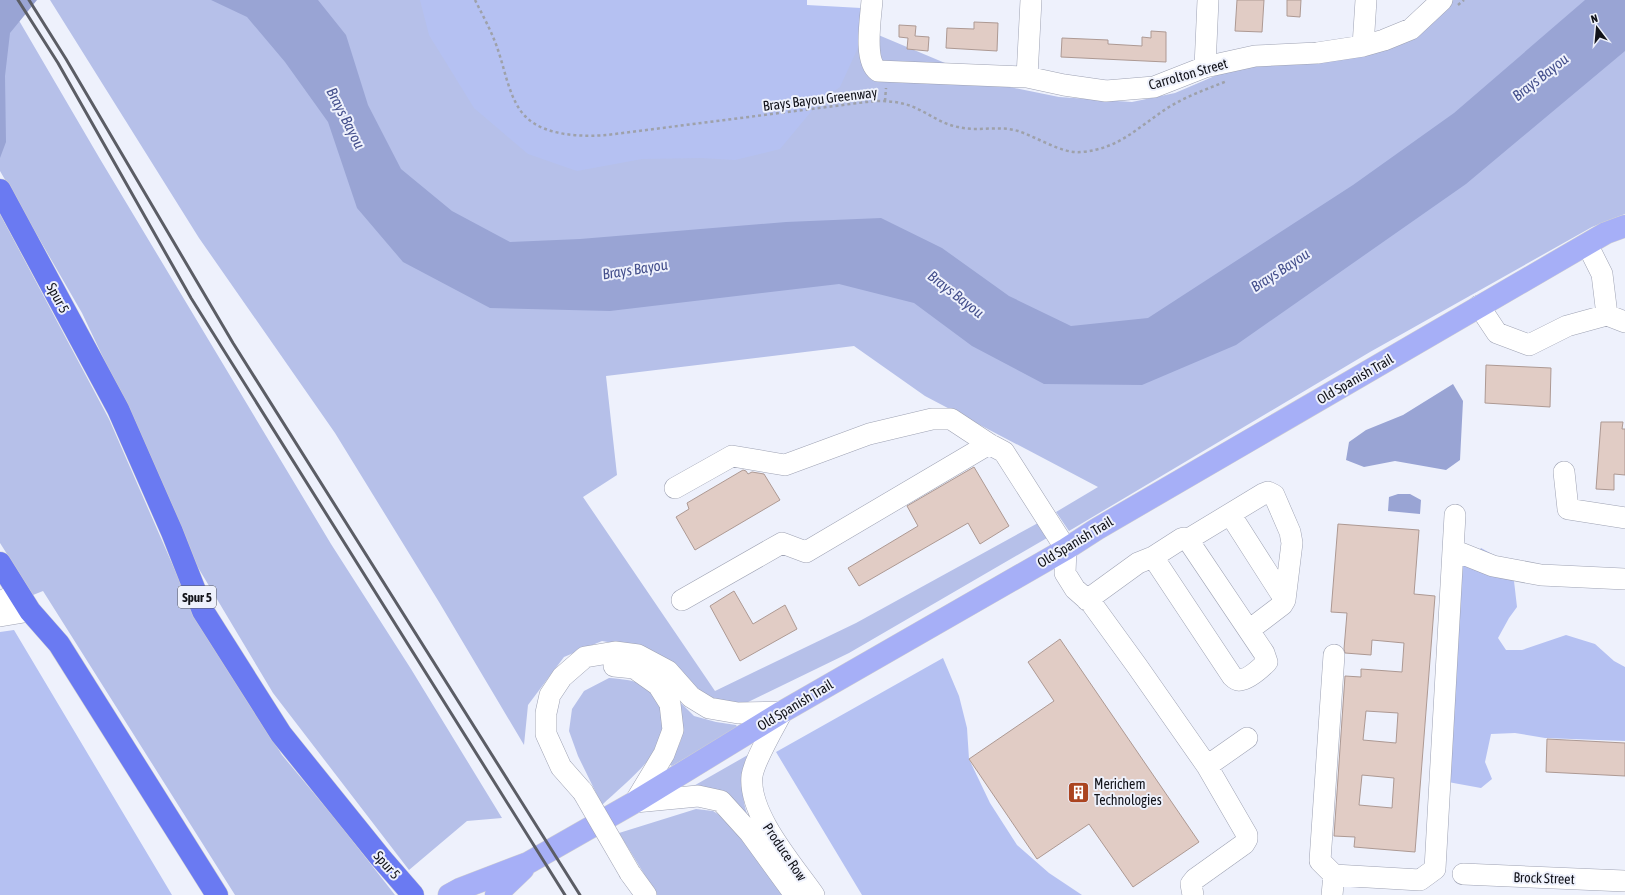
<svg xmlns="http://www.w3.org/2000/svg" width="1625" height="895" viewBox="0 0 1625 895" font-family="'Asap Condensed',sans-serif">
<rect width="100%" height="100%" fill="#eef1fc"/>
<path fill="#b6c0e9" d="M0,0H7L100,159L331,544L411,669L502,818L467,821L409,870L273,693L184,544L119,391L82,313L0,171Z
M50,0H807V5L995,84L1059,97L1132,102L1175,93L1217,75L1256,65L1306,64L1353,58L1443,11L1453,0H1625V214L1592,227L1370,352L1069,531L1056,512L1098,487L925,396L854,346L606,376L617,475L583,497L715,691L856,623L1038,523L1047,538L849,653L744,704L721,708L637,647L602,641L564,657L528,705L524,745L439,602L335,433L199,238Z
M0,214L109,419L181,584L225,664L282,755L337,821L395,895H235L43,591L33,595L0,543Z
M609,678C633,680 647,681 660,704C664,712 668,726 665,734C655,760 622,786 602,805L578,756L569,731L572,709L584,691Z
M677,699L694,716L716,722L736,725L738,728L672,766L670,765L681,740L682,722Z
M753,752C743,778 739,787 747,814L690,788Z
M696,809L713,811L726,819L785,895H657L619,833Z"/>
<path fill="#b5c1f2" d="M420,0H807V5L861,8L866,30L840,87L820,101L780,149L735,160L701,158L642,159L577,171L528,154L474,108L429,35Z
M1481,548L1501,559L1514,581L1517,607L1509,618L1498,638L1506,650H1522L1566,635L1595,644L1614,661L1625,667V741L1545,738L1515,733L1491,734L1485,762L1492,779L1481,788L1448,782L1459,570Z
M14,630L172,895H0V632Z
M943,658L959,696L967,728L969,759L990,803L1017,845L1049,873L1082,895H862L776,752Z"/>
<path fill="#99a4d4" d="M0,0H37L10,33L5,76L6,142L0,158Z
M211,0H318L346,35L368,105L401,169L452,211L510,242L580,239L786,222L881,218L942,248L1009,296L1071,326L1148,318L1353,185L1454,113L1585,0H1625V51L1466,184L1236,345L1142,385L1044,384L972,346L914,303L839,284L610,311L490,308L403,262L357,208L328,122L285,62L247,17Z
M1453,384L1463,401L1460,460L1446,470L1395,461L1364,467L1346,460L1349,442L1366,430L1403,415Z
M1398,494H1410L1421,500L1420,514L1388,511L1389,497Z"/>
<path fill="#e1ccc5" stroke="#ad9993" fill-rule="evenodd" d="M1237,0H1264L1262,32L1235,31Z
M1287,0H1301L1300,17L1287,16Z
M974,22L998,23L997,51L946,48L947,28L974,29Z
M899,25L916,26L915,36L929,37L928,51L907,49L908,38L899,37Z
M1151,31L1166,32V62L1061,57L1062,38L1108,40V44L1142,46V37L1151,38Z
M1486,365L1551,368L1550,407L1485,403Z
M1601,422H1623L1622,429H1625V475L1614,474V490L1596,489Z
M974,467L1009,526L980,544L968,523L859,586L848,568L918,526L907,506Z
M743,470L746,471L748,474L752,472L764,474L780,500L695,550L676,517L689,509L687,503Z
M1338,524L1419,530L1414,594L1435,596L1415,852L1354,847L1355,837L1334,836L1345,676L1361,677V669L1402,672L1404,643L1372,640L1371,655L1345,653L1344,649L1347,613L1331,612ZM1366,711L1398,713L1396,743L1363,740ZM1362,775L1394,778L1392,808L1359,805Z
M734,591L753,624L785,605L797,629L740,661L710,606Z
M1060,639L1199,842L1133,887L1089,824L1037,859L969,759L1054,701L1028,662Z
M1547,739L1625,743V776L1546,772Z"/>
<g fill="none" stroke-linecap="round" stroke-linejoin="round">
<defs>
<path id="minor" d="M872,0C871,17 863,60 878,71L1027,77L1064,85L1106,91L1154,87L1205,67L1255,56L1317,53L1363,46L1384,40L1411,29L1442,0
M1363,46L1366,0
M1205,67L1208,0
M1027,77L1031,0
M1479,306L1497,333L1529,345L1567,326L1607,315L1602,274L1587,244
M1607,315L1625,322
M1564,472L1568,509L1625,518
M675,488L732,456L785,465L869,434L932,419H951L989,444L1004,452L1066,549L1065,573L1075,589L1092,604L1137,666L1207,766L1247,835V839L1244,844L1195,879L1191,884L1193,895
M1230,514L1285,600
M1187,540L1263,494L1268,492L1274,495L1290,532L1292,543L1285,600L1282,605L1249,630
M1453,550L1455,515
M682,600L782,543L806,552L989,444
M1087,600L1138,563L1153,557L1181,539L1184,538L1190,543L1264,653L1267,662C1261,668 1249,679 1240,680C1237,681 1234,678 1232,676L1153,557
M0,602L18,593
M0,616L30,611
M1334,655L1320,861L1334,875
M614,666L634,668L658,685L670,704L673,730L664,754L635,802
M1207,766L1247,738
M583,792L561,767L546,734V713L550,695L562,677L585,657L615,652L638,655L668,671L691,697L709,708L738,713L782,712C774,727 754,761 752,776C748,814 793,865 814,895
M635,802L698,796L721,801L750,833L795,895
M630,873L646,895
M1463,874L1625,881
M1332,895L1334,875L1420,880L1435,869L1453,550L1493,566L1541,575L1625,579"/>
<path id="major" d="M449,895L460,889L528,863L635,802L782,712L1066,549L1097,529L1606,233L1625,226
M496,895L523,869"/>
<path id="highway" d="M0,190L118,409L172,532L203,611L281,734L380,857L413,895
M0,563L30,611L59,644L217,895"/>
</defs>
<use href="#minor" stroke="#9ea2b3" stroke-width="22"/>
<use href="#major" stroke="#d0d0d1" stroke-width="23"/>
<use href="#highway" stroke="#d0d0d1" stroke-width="23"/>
<path stroke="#9ea1aa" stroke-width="2.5" stroke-dasharray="3 3" stroke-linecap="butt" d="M475,0C483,16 492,32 498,50C505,70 510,102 526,117C545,136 582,137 607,135L866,102C881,100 897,101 911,106C927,112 941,124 958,127C978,132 999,125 1018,131C1037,137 1062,154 1081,152C1120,149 1139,126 1169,107C1187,96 1207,89 1227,81
M1458,5L1464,0
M885,101L886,88"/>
<use href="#minor" stroke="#fff" stroke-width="21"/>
<use href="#major" stroke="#a6aff7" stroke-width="22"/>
<use href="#highway" stroke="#6a7af2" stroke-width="22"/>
<path stroke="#5b5d65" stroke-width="3" d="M18,0L58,63L191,298L565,895
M29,0L66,59L233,343L580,895"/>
<defs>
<path id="minor-bridge" d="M583,792L630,873"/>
</defs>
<use href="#minor-bridge" stroke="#9ea2b3" stroke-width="22" stroke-linecap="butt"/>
<use href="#minor-bridge" stroke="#fff" stroke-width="21"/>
</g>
<defs>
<symbol id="building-square" viewBox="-11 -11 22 22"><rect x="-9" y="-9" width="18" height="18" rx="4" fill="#ab4420" stroke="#eef1fc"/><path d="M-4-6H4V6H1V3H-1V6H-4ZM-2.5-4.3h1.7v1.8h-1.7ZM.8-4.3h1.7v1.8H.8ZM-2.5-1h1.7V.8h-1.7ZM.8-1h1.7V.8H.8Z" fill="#fff"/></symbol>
</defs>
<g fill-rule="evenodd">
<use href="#building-square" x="1066" y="780" width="25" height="25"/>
</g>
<g text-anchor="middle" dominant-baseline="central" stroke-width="4" stroke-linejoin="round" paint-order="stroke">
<rect fill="#eef1fc" stroke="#54565e" stroke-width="1" x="178" y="586" width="38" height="22" rx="3"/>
<g font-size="13" font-weight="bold" fill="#12131a">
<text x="197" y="597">Spur 5</text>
</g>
<g font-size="14" fill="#12131a" stroke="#eef1fc">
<text transform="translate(1188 74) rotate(-16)">Carrolton Street</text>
<text transform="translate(820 99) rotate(-7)">Brays Bayou Greenway</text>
<text transform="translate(58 298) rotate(62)">Spur 5</text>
<text transform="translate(1355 379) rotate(-30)">Old Spanish Trail</text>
<text transform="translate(1075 542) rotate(-31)">Old Spanish Trail</text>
<text transform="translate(795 705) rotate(-31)">Old Spanish Trail</text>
<text transform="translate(785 852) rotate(56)">Produce Row</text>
<text transform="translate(387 865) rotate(49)">Spur 5</text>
<text transform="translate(1544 878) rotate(2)">Brock Street</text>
</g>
<g font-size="14" fill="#12131a" stroke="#eef1fc" text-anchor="start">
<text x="1094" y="784">Merichem<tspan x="1094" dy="16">Technologies</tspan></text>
</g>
<g font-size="15" font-style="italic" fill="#444f8c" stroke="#eef1fc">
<text transform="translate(1540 77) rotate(-38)">Brays Bayou</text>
<text transform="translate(346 118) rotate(63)">Brays Bayou</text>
<text transform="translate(635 269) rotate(-9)">Brays Bayou</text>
<text transform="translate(1280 270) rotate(-33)">Brays Bayou</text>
<text transform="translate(956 294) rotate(38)">Brays Bayou</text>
</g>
</g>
<g transform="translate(1597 28) rotate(344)" stroke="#eef1fc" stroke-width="3" paint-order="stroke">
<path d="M0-3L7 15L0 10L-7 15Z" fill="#12131a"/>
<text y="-6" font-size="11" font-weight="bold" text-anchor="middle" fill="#12131a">N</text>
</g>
</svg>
